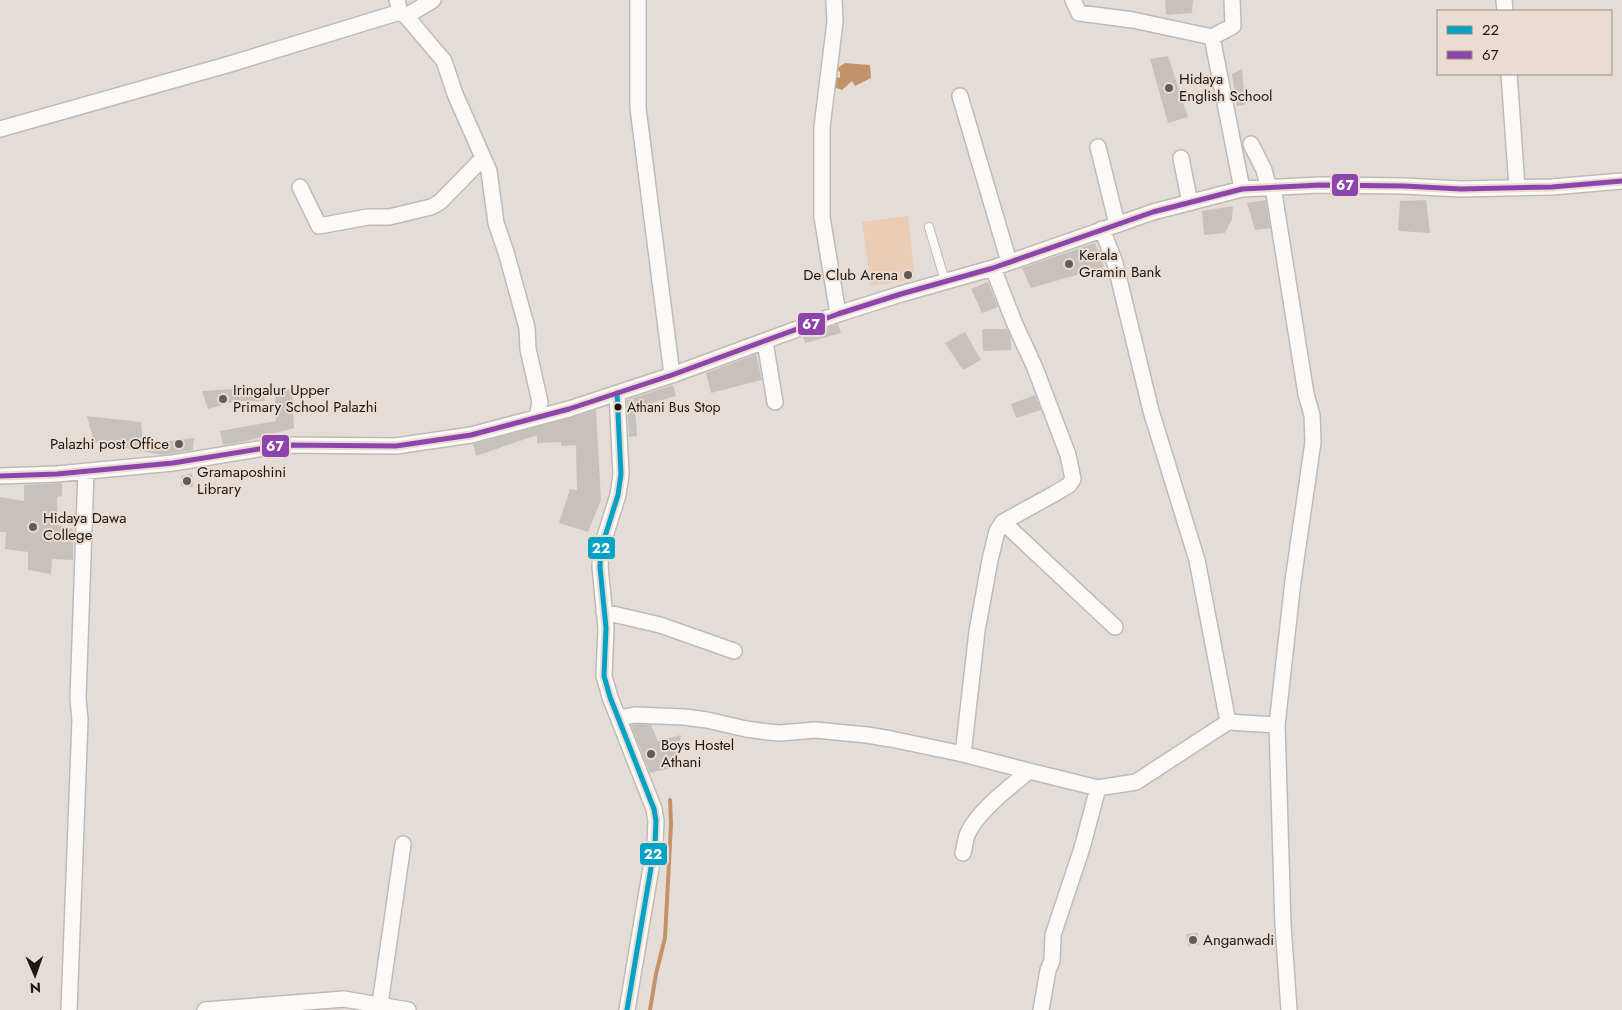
<svg xmlns="http://www.w3.org/2000/svg" width="1622" height="1010" viewBox="0 0 1622 1010" font-family="Jost,sans-serif">
<rect width="100%" height="100%" fill="#e4ddd7"/>
<path fill="#ebccb5" d="M908,216L915,279L871,286L862,222Z"/>
<path fill="#c49268" d="M845,63L870,65L871,78L855,86L852,81L842,90L834,87L837,77L840,78V72L836,69Z"/>
<g fill="none" stroke-linecap="round" stroke-linejoin="round">
<path stroke="#c49268" stroke-width="4" d="M650,1010L656,974L665,938L671,824L670,800"/>
</g>
<path fill="#c7c1bd" d="M1165,0H1193L1192,13L1166,15Z
M1168,56L1188,117L1168,123L1150,59Z
M1242,69L1245,105L1237,106L1232,74Z
M1266,200L1270,228L1255,230L1247,203Z
M1426,200L1430,233L1398,231L1400,201Z
M1233,206L1232,219L1225,233L1204,235L1202,211Z
M1095,243L1104,267L1031,288L1022,268Z
M988,282L998,307L982,313L971,289Z
M838,324L841,333L805,343L803,337Z
M982,329H1007L1011,337V350L983,351Z
M965,332L981,360L963,370L945,343Z
M756,354L762,380L711,393L706,373Z
M673,385L676,396L635,408L637,436L629,437L627,400Z
M263,387L265,401H237L208,409L202,391Z
M292,389L294,428L247,441L223,445L220,431L276,421L275,393Z
M1035,395L1041,410L1016,418L1011,404Z
M596,410L601,500L588,532L559,523L570,489L577,490L576,445L561,446V442L537,443V435L476,456L473,444Z
M87,416L141,422L143,444L194,438L193,450L162,455L94,442Z
M192,473L193,487L181,486V476Z
M62,483V496L57,497L58,525L73,529V560L52,559L51,574L28,570V552L5,549L6,532H0V497L24,501V485Z
M636,724L651,725L658,741L681,735L675,767L650,773L631,725Z
M1198,933L1199,945L1188,946L1186,934Z"/>
<g fill="none" stroke-linecap="round" stroke-linejoin="round">
<defs>
<path id="service" d="M929,227L945,281"/>
<path id="minor" d="M397,0L400,12L406,16L444,61L455,94L489,171L496,223L506,252L527,328L528,349L540,402L537,417
M638,0V108L672,375
M834,0L835,22L822,127V217L838,314
M1073,0L1079,13L1133,20L1212,37L1242,189
M1504,0L1505,11
M406,16L433,0
M1212,37L1233,26L1232,0
M1509,74L1517,187
M960,96L1009,262
M0,129L230,64L400,12
M1251,144L1264,170L1269,188
M1098,147L1117,224
M1181,158L1190,203
M300,187L319,226L368,217H389L431,207L440,202L483,158
M1273,187L1306,394L1312,415L1313,442L1293,581L1277,725L1283,925L1289,1010
M1102,229L1115,263L1151,411L1197,560L1228,722L1277,725
M765,342L775,402
M617,393L621,474L618,495L601,549L600,567L606,628L604,676L610,697L654,809L656,821L655,844L627,1010
M0,476L57,474L173,463L283,445L396,446L471,435L569,409L672,375L838,314L901,294L993,268L1153,212L1242,189L1320,185L1404,186L1461,189L1552,187L1622,181
M1003,522L1115,627
M604,612L660,625L734,651
M619,718L635,715L684,717L707,720L746,729L768,732L780,733L815,730L867,735L891,739L963,754L1029,771C1011,786 977,812 968,833C965,839 965,847 963,853
M963,754L977,631L990,560L997,531L1003,522L1054,494L1069,485L1073,479L1068,455L1035,368L1014,322L993,268
M1029,771L1098,788L1082,848L1053,935L1052,961L1048,970L1041,1010
M1098,788L1136,782L1228,722
M380,1004L403,844
M69,1010L80,720L78,698L86,471
M205,1010L344,999L408,1010"/>
</defs>
<use href="#service" stroke="#c0bab5" stroke-width="10"/>
<use href="#minor" stroke="#c0bab5" stroke-width="18"/>
<use href="#service" stroke="#fbfaf9" stroke-width="8"/>
<use href="#minor" stroke="#fbfaf9" stroke-width="15"/>
<defs>
<path id="bus-1" d="M617,393L621,474L618,495L601,549L600,567L606,628L604,676L610,697L654,809L656,821L655,844L627,1010"/>
<path id="bus-2" d="M0,476L57,474L173,463L283,445L396,446L471,435L569,409L672,375L838,314L901,294L993,268L1153,212L1242,189L1320,185L1404,186L1461,189L1552,187L1622,181"/>
</defs>
<use href="#bus-1" stroke="#eadcd1" stroke-width="9"/>
<use href="#bus-2" stroke="#eadcd1" stroke-width="9"/>
<use href="#bus-1" stroke="#01a2c5" stroke-width="5"/>
<use href="#bus-2" stroke="#8e44ad" stroke-width="5"/>
</g>
<g fill="#625c58" stroke="#eadcd1" stroke-width="2">
<circle cx="1169" cy="88" r="5"/>
<circle cx="1069" cy="264" r="5"/>
<circle cx="908" cy="275" r="5"/>
<circle cx="223" cy="399" r="5"/>
<circle cx="179" cy="444" r="5"/>
<circle cx="187" cy="481" r="5"/>
<circle cx="33" cy="527" r="5"/>
<circle cx="651" cy="754" r="5"/>
<circle cx="1193" cy="940" r="5"/>
</g>
<circle fill="#1c1713" stroke="#eadcd1" stroke-width="2" cx="618" cy="407" r="4.5"/>
<g text-anchor="middle" dominant-baseline="central" stroke-width="4" stroke-linejoin="round" paint-order="stroke">
<g font-size="14" fill="#1c1713" stroke="#eadcd1" text-anchor="start">
<text x="627" y="407">Athani Bus Stop</text>
</g>
<g font-size="15" fill="#1c1713" stroke="#eadcd1" text-anchor="start">
<text x="1179" y="79">Hidaya<tspan x="1179" dy="17">English School</tspan></text>
<text x="1079" y="255">Kerala<tspan x="1079" dy="17">Gramin Bank</tspan></text>
<text x="898" y="275" text-anchor="end">De Club Arena</text>
<text x="233" y="390">Iringalur Upper<tspan x="233" dy="17">Primary School Palazhi</tspan></text>
<text x="169" y="444" text-anchor="end">Palazhi post Office</text>
<text x="197" y="472">Gramaposhini<tspan x="197" dy="17">Library</tspan></text>
<text x="43" y="518">Hidaya Dawa<tspan x="43" dy="17">College</tspan></text>
<text x="661" y="745">Boys Hostel<tspan x="661" dy="17">Athani</tspan></text>
<text x="1203" y="940">Anganwadi</text>
</g>
</g>
<g stroke="#eadcd1" stroke-width="2">
<rect x="1331" y="173" width="28" height="24" rx="5" fill="#8e44ad"/>
<rect x="797" y="312" width="29" height="24" rx="5" fill="#8e44ad"/>
<rect x="261" y="434" width="29" height="24" rx="5" fill="#8e44ad"/>
<rect x="587" y="536" width="29" height="24" rx="5" fill="#01a2c5"/>
<rect x="639" y="842" width="29" height="24" rx="5" fill="#01a2c5"/>
</g>
<g font-size="14" text-anchor="middle" font-weight="bold" fill="#fff">
<text x="1345" y="190">67</text>
<text x="811" y="329">67</text>
<text x="275" y="451">67</text>
<text x="601" y="553">22</text>
<text x="653" y="859">22</text>
</g>
<rect x="1437" y="10" width="175" height="65" fill="#eadcd1" stroke="#988d85"/>
<rect x="1447" y="26" width="25" height="8" fill="#01a2c5" stroke="#988d85"/>
<text x="1482" y="35" font-size="15" fill="#1c1713">22</text>
<rect x="1447" y="51" width="25" height="8" fill="#8e44ad" stroke="#988d85"/>
<text x="1482" y="60" font-size="15" fill="#1c1713">67</text>
<g transform="translate(35 975) rotate(178)" stroke="#eadcd1" stroke-width="4" paint-order="stroke">
<path d="M0-4L9 19L0 12L-9 19Z" fill="#1c1713"/>
<text y="-8" font-size="14" font-weight="bold" text-anchor="middle" fill="#1c1713">N</text>
</g>
</svg>
